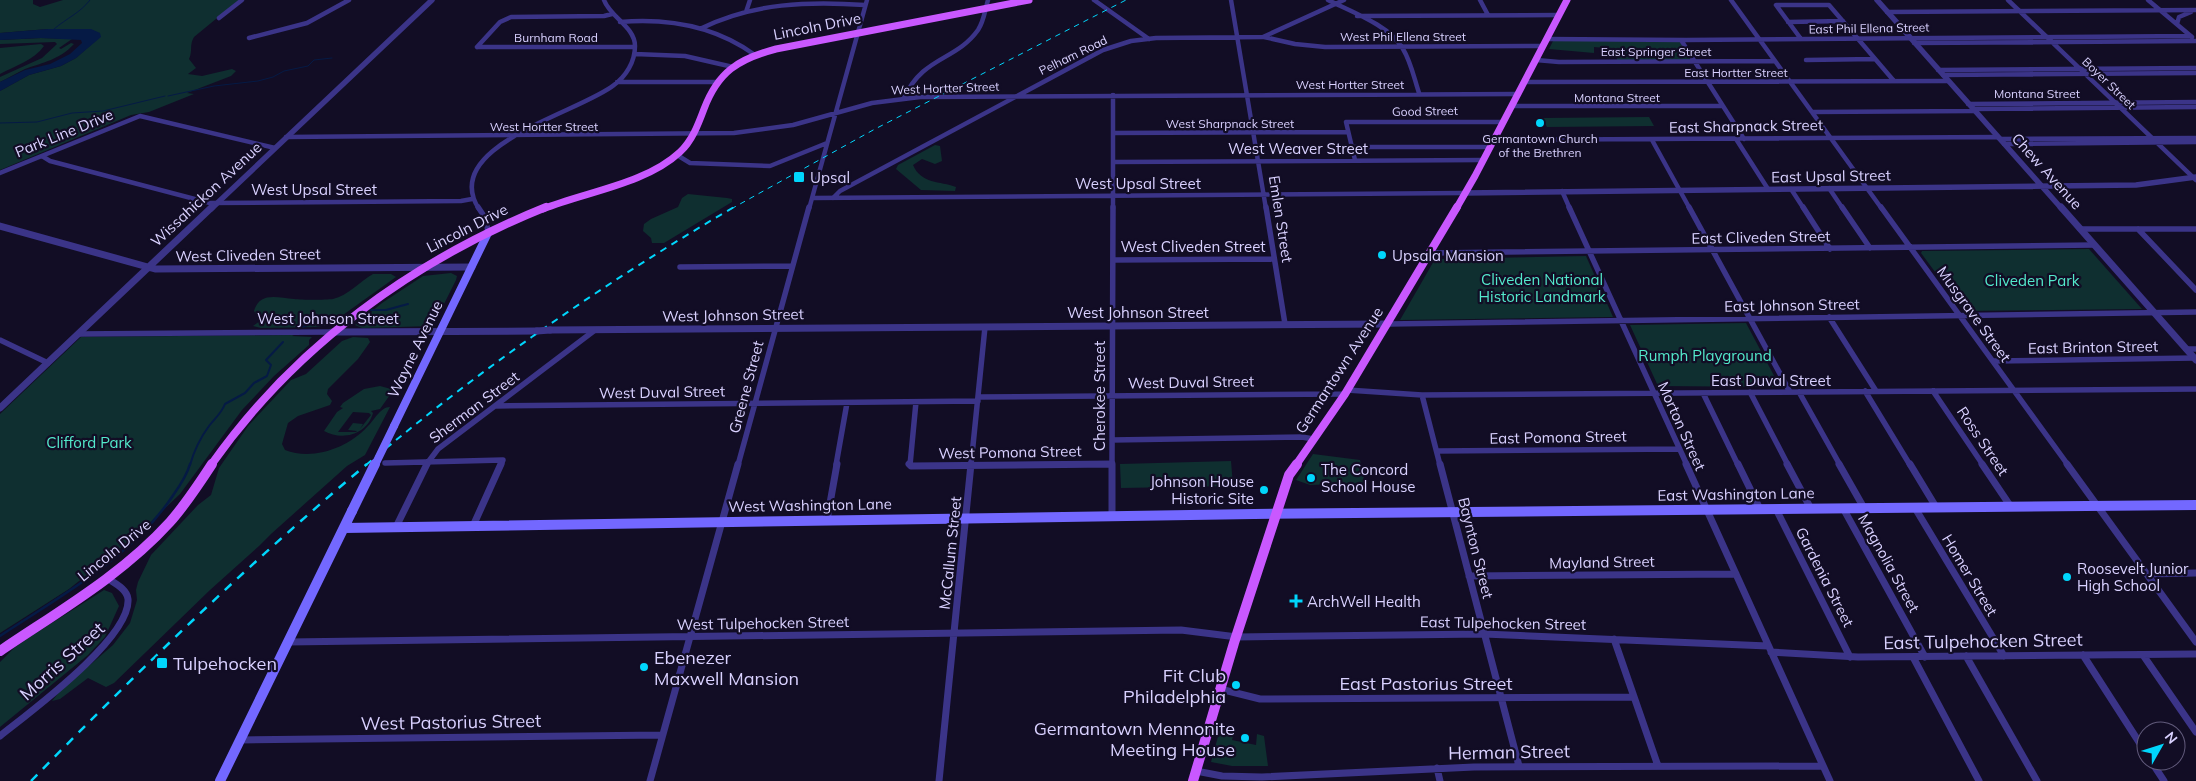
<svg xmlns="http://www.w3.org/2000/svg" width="2196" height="781" viewBox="0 0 2196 781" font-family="Mulish,sans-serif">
<rect width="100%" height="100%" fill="#120d25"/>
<path fill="#0f2f30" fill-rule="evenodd" d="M0,0H33V4L40,7L63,0H239L194,37C189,45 193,51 189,59L196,68L188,74L202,76L232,69L236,71L231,76L187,93L194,94L149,112L131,115L0,170V91L29,75L61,66L76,58L100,37V33L48,29L0,33Z
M41,38L72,39L59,48L61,49L71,43L74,44C59,60 44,62 25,69C16,73 9,78 0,82V77L42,58L57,44L55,42L0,44V40Z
M1553,41H1679L1692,60H1617L1616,49L1594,47V53L1549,49Z
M41,44L44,46C34,60 15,66 0,74V48Z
M1649,117L1654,126L1547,127L1542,118Z
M935,145L940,146L942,161L935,164L922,159L913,165C921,184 940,181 956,187L955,191L921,190L896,169L898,165Z
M688,194L727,198L732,199V202L664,243H652L651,238L643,231L644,224L651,219L678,207L682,198Z
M2089,249L2142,309L1964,311L1921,253L1922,251Z
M1586,256L1613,317L1400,320L1435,259Z
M451,273L457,276L456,280L433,326L362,328L355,325L382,303L423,276Z
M373,274H391L396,277L329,325L315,327L261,328L253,326L260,321L254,311C260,291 278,298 294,299C302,300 325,300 333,299C348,296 360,281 373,274Z
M1746,323L1779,385L1777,387L1658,386L1630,325Z
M294,335L292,336L312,337L309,340V345L274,376L242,410L180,494L138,534L69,589L0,633V414L81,337Z
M353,337L368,338L370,342L358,359L328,389L327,394L332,401L330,405L298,416L288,423L282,444L285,450C312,461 348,448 367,427C374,421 380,407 390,407L365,455L347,466L271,534L259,546L210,590L114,683L106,687L88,678L60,699L52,701L60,691L113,645L130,623L137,600L136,590L138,582L151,555L198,505L211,495L219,468L248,426L291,380L306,374L342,341Z
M380,386L391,389L392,392L380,409L371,411L373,413C367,435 342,441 324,431L337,412L343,408L340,407L343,403L364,389ZM353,412L369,413L371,415L360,429L363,424L353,423L348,430L357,431L356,432H338Z
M1313,454L1360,460L1365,483L1310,485L1296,480Z
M1231,461L1233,486L1121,488L1120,464Z
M104,590L112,593L119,606L105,637L88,655L0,727V662L14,648L33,635Z
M1219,733L1233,736L1232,740L1256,745L1257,734L1264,736L1268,766H1232L1211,762Z"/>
<path fill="#051a45" d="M48,29H91L100,33L101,37L76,58L61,66L29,75L0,91V82L25,70L50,64L70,54L82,43L81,40L41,38L0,40V33Z"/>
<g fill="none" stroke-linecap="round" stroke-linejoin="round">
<path stroke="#051a45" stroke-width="1" d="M54,29C67,18 80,13 90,0
M168,96L214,86L258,81L273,77L284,71L308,66L314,60L332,58
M0,123L37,122L72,113L103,111L165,96"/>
<path stroke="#051a45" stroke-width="2" d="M371,310H386L408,304
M302,327L330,316
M190,465C194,451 200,438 209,426C215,418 221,414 225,404L245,393L254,383L267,376L271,365L266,360L283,342"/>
<path stroke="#051a45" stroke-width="2.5" d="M0,636C62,595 133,557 174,494C181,484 187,475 190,464"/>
<path stroke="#3b3488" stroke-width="4.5" d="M1094,0L1149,39
M1231,0L1266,209
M1328,0C1350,11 1391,26 1403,49C1411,62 1414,78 1419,93
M1480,0L1488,15
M1731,0L1882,209
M2008,0L2196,180
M2148,0L2192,37
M746,12L750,0
M1887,12L2196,10
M1357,16L1559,15
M219,18L242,0
M620,22C668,18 715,26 755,55
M1788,22L1843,21
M2177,24L2179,17L2191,12
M702,28C753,3 809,1 865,5
M1264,37L1295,44L1325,47L1543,46
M249,38L307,23L349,0
M1547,39L1686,40L2191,36
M1801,39L1776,5H1829L1894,81
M1681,40L1744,139
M1914,43L2196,41
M477,47H635
M477,47L500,22L511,17L604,16L612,14
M635,54L685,56L733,67
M1536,60L1559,62L1775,61
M1806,60L1875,59
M1938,70L2196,68
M1943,75L2196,73
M617,82H717
M1524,82L1948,81
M904,98C923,56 956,61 978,30C984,21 985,10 988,0
M1968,104L2196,102
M1512,106H1723
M1973,109L2196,107
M1812,112L1975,111
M1113,133L1348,132
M286,137L734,133L793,125L872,103L920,97L1519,94
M1736,139L1768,189
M2000,139L2196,138
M1494,140L1998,137
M1652,140L1690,209
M2004,144L2196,142
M1352,147H1490
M677,155L690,163L770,166L827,143
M42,156L50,161L210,203L461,201L472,199
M1355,160L1346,122H1504
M1113,162L1483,160
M0,173L140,116L275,148
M1829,188L1843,209
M1791,189L1804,209
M1562,191L1570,209
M812,198L1465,193
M833,198L840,191L1103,50L1131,41L1156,38L1263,37L1344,0
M479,209C438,146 581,112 614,85C626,76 635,62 635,46C635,27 610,17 604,0
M809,209L867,0
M1113,209V95"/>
<path stroke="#3b3488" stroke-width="5.5" d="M478,207L486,219L488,233
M1266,207L1285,324
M1569,207L1687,465
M1689,207L1790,392
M1803,207L1830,249
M1842,207L1870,248
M1881,207L2068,465
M2080,229H2196
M2138,229L2196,290
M1430,253L2094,245
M1113,260L1274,259
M680,267L792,266
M1829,317L1876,391
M1388,324L2196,312
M79,334L332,332
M0,340L48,363
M2186,349H2196
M1993,361L2194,358
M1347,390L1422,395L2196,389
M1865,391L1910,465
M1933,391L1983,465
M1750,392L1788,465
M1799,392L1840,465
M1703,393L1738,465
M1422,395L1440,465
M978,397L1345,394
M495,406L978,401
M1112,440L1302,437L1313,439
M1437,451L1679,449
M385,463L503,460L501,465
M426,465L438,449L595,330
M738,465L809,207
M836,465L847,403
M910,465L916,402
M971,465L985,327
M1000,465L1112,464
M1112,465L1113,207"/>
<path stroke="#3b3488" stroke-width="7" d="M909,464L911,466L1112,464
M1440,464L1519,766
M1686,464L1830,781
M1738,464L1760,509
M1787,464L1811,509
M1839,464L1864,508
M1910,464L1936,507
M1982,464L2011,507
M2067,464L2196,642
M1843,508L1925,657
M1915,508L2004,656
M1776,509L1850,657
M1112,516V464
M827,520L837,464
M473,526L501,464
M396,527L427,464
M2147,574L2196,573
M1469,576L1736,574
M1614,639L1658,766
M288,642L1181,630L1237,637L1484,634L1768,646
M1771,652L1858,657L2196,654
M2083,655L2146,753
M2143,655L2196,732
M1966,656L2037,781
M1913,657L1979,781
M1220,689L1260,699L1634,697
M0,736C30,712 131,638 128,599C127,589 114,583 107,578
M240,740L662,735
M2151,761L2164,781
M1437,768L1440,781
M1196,771L1222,776L1262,777L1474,767L1822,766
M650,781L738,464
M939,781L971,464"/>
<path stroke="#3b3488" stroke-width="5.5" d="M1877,0L2062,209
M1465,193L2136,185L2196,177
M211,209L432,0"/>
<path stroke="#3b3488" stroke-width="7" d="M2061,207L2196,360
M0,226L155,269L472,267
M550,330L1388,324
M332,332L537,331
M0,408L212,207"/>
<path stroke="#7368ff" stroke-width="8" d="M394,426L488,233"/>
<path stroke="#7368ff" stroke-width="10" d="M344,528L1254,514L2196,505
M220,781L352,511"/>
<path stroke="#c958ff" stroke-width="7" d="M543,209C585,192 646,184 680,152C692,141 698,125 704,109C718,72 738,59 776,49L1029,0
M1456,209L1475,176L1567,0"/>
<path stroke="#c958ff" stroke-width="8" d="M211,465C295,346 412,261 546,207
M1296,465L1345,394L1457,207"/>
<path stroke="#c958ff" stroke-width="10" d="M0,651C59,611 122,575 170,522C186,504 199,484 212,464
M1193,781L1234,643L1289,475L1297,464"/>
<path stroke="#00d6fc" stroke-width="1" stroke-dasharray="5.5 5" stroke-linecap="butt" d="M731,209L875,129L1126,0"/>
<path stroke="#00d6fc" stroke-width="2" stroke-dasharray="7 6" stroke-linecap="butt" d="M366,465C481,368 604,283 734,207"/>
<path stroke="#00d6fc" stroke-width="2.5" stroke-dasharray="9 8" stroke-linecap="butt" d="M31,781C139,670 249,563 367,464"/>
<path stroke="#3b3488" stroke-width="7" d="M537,331L550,330"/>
<path stroke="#7368ff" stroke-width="8" d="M375,465L394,426"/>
<path stroke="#7368ff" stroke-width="10" d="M352,511L375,464"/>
</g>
<g fill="#00d6fc" stroke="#120d25" stroke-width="2">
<circle cx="1540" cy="123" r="5"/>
<rect x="793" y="171" width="12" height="12" rx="2.5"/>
<circle cx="1382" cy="255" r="5"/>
<circle cx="1311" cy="478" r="5"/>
<circle cx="1264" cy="490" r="5"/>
<circle cx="2067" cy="577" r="5"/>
<path d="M1293.5 593.5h5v5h5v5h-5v5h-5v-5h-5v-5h5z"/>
<rect x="156" y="657" width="12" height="12" rx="2.5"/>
<circle cx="644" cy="667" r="5"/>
<circle cx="1236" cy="685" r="5"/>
<circle cx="1245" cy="738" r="5"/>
</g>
<g text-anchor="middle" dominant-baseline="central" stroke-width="4.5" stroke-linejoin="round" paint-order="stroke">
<g font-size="12" fill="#d9d1ff" stroke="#120d25">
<text transform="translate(1869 28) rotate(-1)">East Phil Ellena Street</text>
<text x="1403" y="36">West Phil Ellena Street</text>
<text x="556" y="37">Burnham Road</text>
<text x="1656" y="51">East Springer Street</text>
<text transform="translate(1073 55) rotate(-26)">Pelham Road</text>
<text x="1736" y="72">East Hortter Street</text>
<text transform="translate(2109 83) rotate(44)">Boyer Street</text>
<text x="1350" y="84">West Hortter Street</text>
<text transform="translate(945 88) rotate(-2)">West Hortter Street</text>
<text x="2037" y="93">Montana Street</text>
<text x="1617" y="97">Montana Street</text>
<text transform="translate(1425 111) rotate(-1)">Good Street</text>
<text x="1230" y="123">West Sharpnack Street</text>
<text x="544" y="126">West Hortter Street</text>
</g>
<g font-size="12" fill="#d9d1ff" stroke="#120d25">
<text x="1540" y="138">Germantown Church<tspan x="1540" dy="14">of the Brethren</tspan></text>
</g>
<g font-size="15" fill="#d9d1ff" stroke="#120d25">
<text transform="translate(817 26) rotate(-11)">Lincoln Drive</text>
<text transform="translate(1746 126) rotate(-1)">East Sharpnack Street</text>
<text transform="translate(64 133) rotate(-22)">Park Line Drive</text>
<text x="1298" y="148">West Weaver Street</text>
<text transform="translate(2047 171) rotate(48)">Chew Avenue</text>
<text transform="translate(1831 176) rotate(-1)">East Upsal Street</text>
<text x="1138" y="183">West Upsal Street</text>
<text x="314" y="189">West Upsal Street</text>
<text transform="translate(206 194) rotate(-43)">Wissahickon Avenue</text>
<text transform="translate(1281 219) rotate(81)">Emlen Street</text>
<text transform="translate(467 228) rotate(-27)">Lincoln Drive</text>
<text transform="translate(1761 237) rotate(-1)">East Cliveden Street</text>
<text x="1193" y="246">West Cliveden Street</text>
<text transform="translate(248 255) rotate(-1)">West Cliveden Street</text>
<text transform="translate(1792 305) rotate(-1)">East Johnson Street</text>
<text x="1138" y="312">West Johnson Street</text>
<text transform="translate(1974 314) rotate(54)">Musgrave Street</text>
<text transform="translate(733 315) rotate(-1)">West Johnson Street</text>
<text x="328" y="318">West Johnson Street</text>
<text transform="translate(2093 347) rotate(-1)">East Brinton Street</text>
<text transform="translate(415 349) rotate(-64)">Wayne Avenue</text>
<text transform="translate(1339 370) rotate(-57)">Germantown Avenue</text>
<text x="1771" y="380">East Duval Street</text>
<text transform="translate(1191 382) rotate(-1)">West Duval Street</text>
<text transform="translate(746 387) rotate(-75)">Greene Street</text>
<text transform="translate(662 392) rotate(-1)">West Duval Street</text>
<text transform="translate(1099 396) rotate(-90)">Cherokee Street</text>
<text transform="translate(474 407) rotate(-37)">Sherman Street</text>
<text transform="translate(1682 426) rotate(66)">Morton Street</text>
<text transform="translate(1558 437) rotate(-1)">East Pomona Street</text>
<text transform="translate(1983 441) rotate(56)">Ross Street</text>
<text transform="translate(1010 452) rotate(-1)">West Pomona Street</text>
<text transform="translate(1736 494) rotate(-1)">East Washington Lane</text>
<text transform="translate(810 505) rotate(-1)">West Washington Lane</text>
<text transform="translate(1476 548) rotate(76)">Baynton Street</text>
<text transform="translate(114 550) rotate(-39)">Lincoln Drive</text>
<text transform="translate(950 553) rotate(-84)">McCallum Street</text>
<text transform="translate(1602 562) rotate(-1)">Mayland Street</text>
<text transform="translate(1889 563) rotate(61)">Magnolia Street</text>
<text transform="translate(1970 575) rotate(59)">Homer Street</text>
<text transform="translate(1825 577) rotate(63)">Gardenia Street</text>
<text transform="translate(763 623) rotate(-1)">West Tulpehocken Street</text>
<text transform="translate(1503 623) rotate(1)">East Tulpehocken Street</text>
</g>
<g font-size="15" fill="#d9d1ff" stroke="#120d25" text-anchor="start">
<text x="810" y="177">Upsal</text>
<text x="1392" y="255">Upsala Mansion</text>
<text x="1321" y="469">The Concord<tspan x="1321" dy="17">School House</tspan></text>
<text x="1254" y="481" text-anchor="end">Johnson House<tspan x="1254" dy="17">Historic Site</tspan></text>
<text x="2077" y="568">Roosevelt Junior<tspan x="2077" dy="17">High School</tspan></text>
<text x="1307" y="601">ArchWell Health</text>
</g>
<g font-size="15" fill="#53e9cb" stroke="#120d25">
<text x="1542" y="279">Cliveden National<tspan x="1542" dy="17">Historic Landmark</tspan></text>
<text x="2032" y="280">Cliveden Park</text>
<text x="1705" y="355">Rumph Playground</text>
<text x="89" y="442">Clifford Park</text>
</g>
<g font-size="18" fill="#d9d1ff" stroke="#120d25">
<text transform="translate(1983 641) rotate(-1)">East Tulpehocken Street</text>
<text transform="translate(62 661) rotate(-42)">Morris Street</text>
<text x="1426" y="683">East Pastorius Street</text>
<text transform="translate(451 722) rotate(-1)">West Pastorius Street</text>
<text transform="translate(1509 752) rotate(-1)">Herman Street</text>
</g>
<g font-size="18" fill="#d9d1ff" stroke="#120d25" text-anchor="start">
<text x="654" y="657">Ebenezer<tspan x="654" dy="21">Maxwell Mansion</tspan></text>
<text x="173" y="663">Tulpehocken</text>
<text x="1226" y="675" text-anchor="end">Fit Club<tspan x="1226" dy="21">Philadelphia</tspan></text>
<text x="1235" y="728" text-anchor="end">Germantown Mennonite<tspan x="1235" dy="21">Meeting House</tspan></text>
</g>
</g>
<g transform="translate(2161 746) rotate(51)"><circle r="24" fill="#120d25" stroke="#625b7c"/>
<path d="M0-4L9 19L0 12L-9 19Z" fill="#00d6fc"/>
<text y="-8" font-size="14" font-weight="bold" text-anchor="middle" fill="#d9d1ff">N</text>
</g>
</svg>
